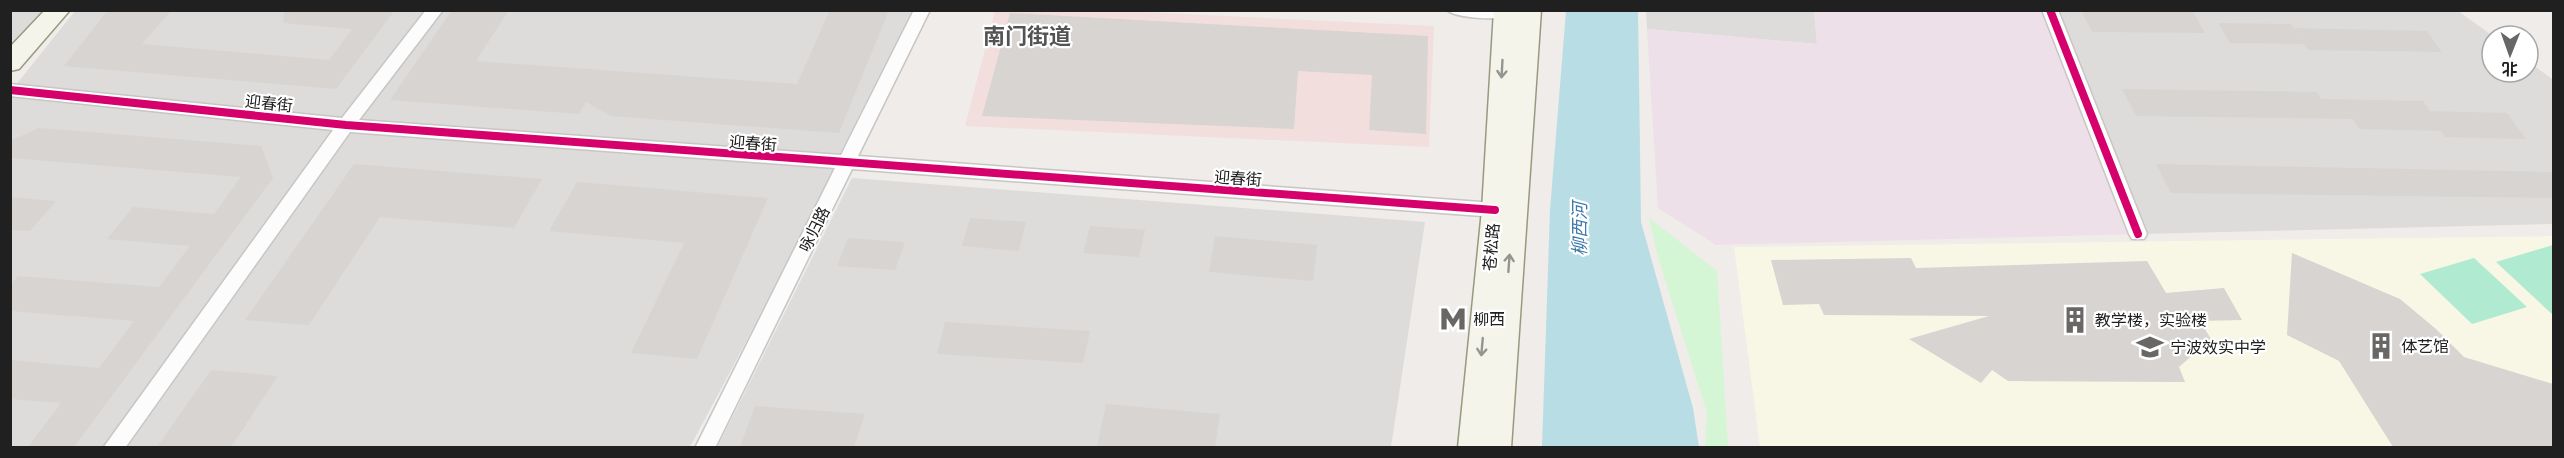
<svg xmlns="http://www.w3.org/2000/svg" width="2564" height="458" viewBox="0 0 2564 458" font-family="'Titillium Web','Noto Sans SC',sans-serif">
<rect width="100%" height="100%" fill="#efece9"/>
<path fill="#dedcda" d="M11,11H48L11,52Z
M75,11H912L838,157L345,119L107,447L11,448V91Z
M1646,11H1814L1817,44L1647,29Z
M2050,11H2458L2493,36L2492,72H2528V61L2553,80V224L2138,234Z
M348,128L840,166L690,447L118,448Z
M852,178L1425,222L1391,447L717,448Z"/>
<path fill="#f2dfdd" d="M995,11H1121L1434,26L1429,147L965,126Z"/>
<path fill="#ede0e8" d="M1814,11H2050L2138,234L1716,245L1658,208L1647,29L1817,44Z"/>
<path fill="#f8f6e5" d="M2553,236V447H1760L1734,247Z"/>
<path fill="#d5f6d4" d="M1649,218L1717,271L1728,447H1705L1707,413L1658,257Z"/>
<path fill="#b0ead0" d="M2553,245H2554L2553,315L2496,262Z
M2474,258L2527,307L2472,324L2420,274Z"/>
<path fill="#b9dde5" d="M1566,11H1638L1641,222L1693,408L1699,447H1542L1550,210Z"/>
<path fill="#d7d4d1" d="M108,10H172L142,44L329,60L352,29L283,23L284,10H395L336,89L64,66Z
M452,10H509L476,61L797,84L830,10H889L839,133L611,116L586,102L579,114L390,100Z
M2081,10H2192L2205,33L2092,32Z
M1010,13L1428,36L1426,134L1369,130L1372,75L1298,71L1294,129L982,116Z
M2218,23L2291,24L2304,44L2230,43Z
M2294,28L2427,31L2442,52L2308,50Z
M2122,89L2317,92L2321,99L2423,101L2430,111L2507,113L2526,139L2445,137L2441,131L2359,129L2353,119L2136,116Z
M39,128L261,146L273,178L74,447H28L61,403L10,399V360L99,368L134,321L10,311V285L18,276L159,287L190,246L107,239L133,207L214,214L241,177L10,158V141Z
M354,164L542,179L514,228L380,217L309,325L245,320Z
M2156,164L2553,172V198L2171,193Z
M577,182L768,198L697,359L631,353L684,243L549,231Z
M10,197L56,201L30,231L10,230Z
M970,218L1026,222L1019,251L962,246Z
M1090,226L1145,230L1139,257L1083,253Z
M1215,236L1317,245L1313,281L1209,272Z
M848,238L905,242L895,270L837,266Z
M2292,253L2400,299L2436,329L2464,357L2553,384V447H2393L2339,361L2287,335Z
M1911,258L1916,268L2147,261L2166,293L2224,288L2242,320L2200,321L2211,339L2179,367L2185,382L2008,381L1992,370L1981,383L1909,339L1989,316L1824,315L1819,304L1783,305L1771,260Z
M945,322L1090,331L1083,363L937,354Z
M211,370L278,376L231,447H157Z
M1106,404L1220,414L1215,447H1097Z
M755,406L865,414L854,447H740Z"/>
<g fill="none" stroke-linecap="round" stroke-linejoin="round">
<defs>
<path id="street" d="M426,10H443L359,120L841,155L914,10H930L858,156L1495,203L1501,205L1504,210L1501,215L1495,217L852,169L715,448H695L835,168L350,132L125,448H103L333,130L10,96V84L342,118Z
M1447,10H1511L1513,14C1507,22 1454,18 1447,10Z
M2042,10H2058L2147,234L2144,239H2132L2129,234Z"/>
<path id="secondary" d="M45,10H70L19,69L10,71V47Z
M1494,10H1541L1511,448H1458L1482,210Z"/>
</defs>
<use href="#street" stroke="#c7c6c5" stroke-width="3"/>
<use href="#secondary" stroke="#99997f" stroke-width="3"/>
<use href="#street" fill="#fdfcfc" fill-rule="evenodd"/>
<use href="#secondary" fill="#f5f4eb" fill-rule="evenodd"/>
<defs>
<path id="cycleway" d="M2050,10L2138,234
M10,90L346,125L1495,210"/>
</defs>
<use href="#cycleway" stroke="#fff" stroke-width="11"/>
<use href="#cycleway" stroke="#d6006c" stroke-width="8"/>
</g>
<defs><path id="oneway-shaft" d="M-6 0H5M1.5-3L5.5 0L1.5 3" fill="none" stroke-width="1.6" stroke-linecap="round" stroke-linejoin="round" transform="scale(1.5)"/></defs>
<g stroke="#959590">
<use href="#oneway-shaft" transform="translate(1502 69) rotate(93)"/>
<use href="#oneway-shaft" transform="translate(1509 263) rotate(-86)"/>
<use href="#oneway-shaft" transform="translate(1482 347) rotate(95)"/>
</g>
<defs>
<symbol id="metro-bare" viewBox="-9 -9 18 18"><path d="M-5.5 5V-5H-3L0 0L3-5H5.5V5H3V-.5L0 4L-3-.5V5Z" fill="#686766" stroke="#fff" stroke-width="2.5" paint-order="stroke"/></symbol>
<symbol id="building-bare" viewBox="-9 -9 18 18"><path d="M-4-6H4V6H1V3H-1V6H-4ZM-2.5-4.3h1.7v1.8h-1.7ZM.8-4.3h1.7v1.8H.8ZM-2.5-1h1.7V.8h-1.7ZM.8-1h1.7V.8H.8Z" fill="#686766" stroke="#fff" stroke-width="2.5" paint-order="stroke"/></symbol>
<symbol id="school-bare" viewBox="-9 -9 18 18"><path d="M0-5L7-2L0 1L-7-2ZM-4 1L0 2.5L4 1V4Q0 6-4 4Z" fill="#686766" stroke="#fff" stroke-width="2.5" paint-order="stroke"/></symbol>
</defs>
<g fill-rule="evenodd">
<use href="#metro-bare" x="1434" y="300" width="38" height="38"/>
<use href="#building-bare" x="2056" y="301" width="38" height="38"/>
<use href="#building-bare" x="2362" y="327" width="38" height="38"/>
<use href="#school-bare" x="2131" y="328" width="38" height="38"/>
</g>
<g text-anchor="middle" dominant-baseline="central" stroke-width="4.5" stroke-linejoin="round" paint-order="stroke">
<g font-size="16" fill="#202020" stroke="#fff">
<text transform="translate(269 103) rotate(6)">迎春街</text>
<text transform="translate(753 143) rotate(4)">迎春街</text>
<text transform="translate(1238 178) rotate(4)">迎春街</text>
<text transform="translate(814 229) rotate(-64)">咏归路</text>
<text transform="translate(1491 247) rotate(-85)">苍松路</text>
</g>
<g font-size="16" fill="#202020" stroke="#fff" text-anchor="start">
<text x="1473" y="319">柳西</text>
<text x="2095" y="320">教学楼，实验楼</text>
<text x="2401" y="346">体艺馆</text>
<text x="2170" y="347">宁波效实中学</text>
</g>
<g font-size="18" font-style="italic" fill="#3c77aa" stroke="#fff">
<text transform="translate(1579 229) rotate(-90)">柳西河</text>
</g>
<g font-size="22" font-weight="bold" fill="#535353" stroke="#fff">
<text x="1027" y="36">南门街道</text>
</g>
</g>
<rect width="2564" height="458" fill="none" stroke="#202020" stroke-width="24"/>
<g transform="translate(2510 54) rotate(181)"><circle r="28" fill="#ffffff" stroke="#a6a6a6" stroke-width="1.5"/>
<path d="M0-4.5L10 22L0 15L-10 22Z" fill="#686766"/>
<text y="-9" font-size="16" font-weight="bold" text-anchor="middle" fill="#202020">北</text>
</g>
</svg>
